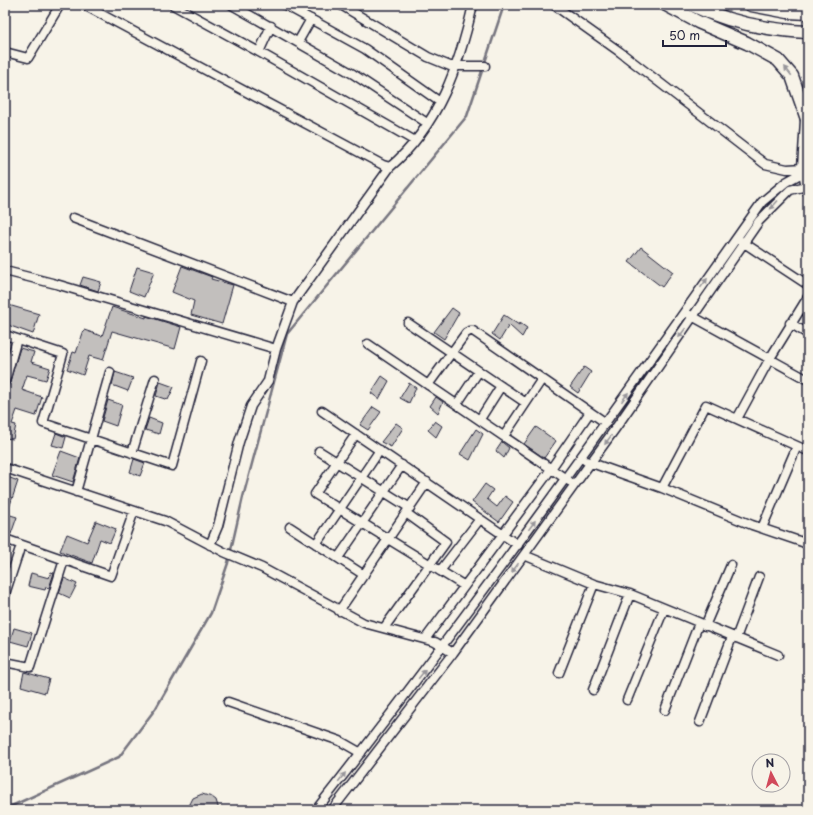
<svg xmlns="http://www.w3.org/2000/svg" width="813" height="815" viewBox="0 0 813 815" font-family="'Playpen Sans',sans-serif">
<rect width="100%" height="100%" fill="#f7f3e8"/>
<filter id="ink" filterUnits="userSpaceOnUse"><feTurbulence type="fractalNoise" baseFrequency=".025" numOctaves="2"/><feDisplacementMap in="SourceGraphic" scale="8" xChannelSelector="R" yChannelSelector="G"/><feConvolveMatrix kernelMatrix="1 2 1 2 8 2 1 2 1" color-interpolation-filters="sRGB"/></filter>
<g filter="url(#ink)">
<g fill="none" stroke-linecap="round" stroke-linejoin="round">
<path stroke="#76747f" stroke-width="2.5" d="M5,809L119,757L156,708L211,613L228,563L243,497L287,334L467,116L504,5"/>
</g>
<path fill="#c2bfbd" stroke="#22223b" d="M641,247L673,272L662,287L629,262Z
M182,266L212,277L211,279L233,285L222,324L191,315L194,301L172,292Z
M137,267L154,272L144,297L129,291Z
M83,277L101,282L98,291L80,285Z
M5,304L39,314L33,334L5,324Z
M112,307L146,318V316L181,327L175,349L112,331L103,360L89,356L83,375L67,369L73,352L76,353L84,330L102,336Z
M452,308L459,313L444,339L434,332Z
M504,315L519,325L520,323L527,328L522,337L509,325L500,340L492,334Z
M20,348L34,352L31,362L50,368L46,380L27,375L22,390L42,397L36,416L17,410L12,424L16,425L13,439L5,438V397Z
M584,367L591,372L578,393L570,387Z
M115,372L133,378L128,391L112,385Z
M382,376L389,381L379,399L371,393Z
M160,382L174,387L168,400L156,396Z
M409,383L416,388L409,403L400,398Z
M436,397L443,402L438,413L430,406Z
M108,400L122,405L116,426L102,421Z
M373,407L381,412L368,430L360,425Z
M149,418L162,423L159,434L145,430Z
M435,421L442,426L436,437L428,430Z
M396,423L403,428L391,447L381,442Z
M536,427L556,441L544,458L524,444Z
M476,429L483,434L470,460L460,454Z
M56,433L66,437L63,448L52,445Z
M502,442L509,448L504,458L496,451Z
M61,451L80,458L73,482L52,475Z
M134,459L145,463L140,476L130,472Z
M5,476L18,481L7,514L17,517L11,534L5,532Z
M485,484L493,490L487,499L497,507L505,496L513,502L499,522L472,502Z
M96,521L116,529L110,543L100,539L92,563L60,551L67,534L87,542Z
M51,572L54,573L49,588L46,587L45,590L28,586L31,573L49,578Z
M64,578L77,584L70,598L59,593Z
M14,628L32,633L28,646L10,641Z
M24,672L49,679L45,693L21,686Z
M202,794L212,797L216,800L219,810H187L193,798Z"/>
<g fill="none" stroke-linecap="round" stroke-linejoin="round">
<defs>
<path id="minor" d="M84,5L383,165L390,167
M173,5L259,52L415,141
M232,5L353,74L427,123
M285,5L365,49L440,102
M341,5L428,57L450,66H485
M554,5L620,52L765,164L787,169L803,168
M298,42L311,19
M5,52L28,58L60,5
M259,52L271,26
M73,218L293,302L276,349L268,381L251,406L239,442L218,526L210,545
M741,241L808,285
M5,271L56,284L276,349
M293,302L390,167C439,125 459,66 473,5
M690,315L808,380
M408,323L526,403
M790,323L808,334
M5,335L63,354L43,423L172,466L201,361
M368,344L569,481
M5,381L17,339
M428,385L466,333L470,331H473L606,423
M457,404L479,371
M322,411L518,545
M480,419L501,386
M737,419L769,360L808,297
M356,434L315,494L463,585
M504,436L542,379
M319,451L410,508
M132,453L155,379
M586,461L662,488L752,525L808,544
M5,468L165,521L224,552L262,568L364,623L435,642L453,653
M662,488L706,405L808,451
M76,492L110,372
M290,527L364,575
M762,528L797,446
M5,539L111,576L134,511
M804,543L808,534
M316,544L380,450
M524,555L594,584L630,594L778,655
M338,558L402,465
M440,571L480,519
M5,594L21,545
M339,611L427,482
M705,626L731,565
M384,628L446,542L406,513
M426,638L546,476L590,412
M736,638L759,577
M5,662L30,667L64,560
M559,673L594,584
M593,690L630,594
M627,700L664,609
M228,702L340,741L361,753
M665,710L699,623
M700,722L732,637
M316,810C472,612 617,408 762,202L786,182L804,172
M332,810L453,653L615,429L759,221L790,190L807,186"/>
<path id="major" d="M806,120L803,168L808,191"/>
<path id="highway" d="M666,5L698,22L747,43L778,60L792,76L808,122
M692,5C729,23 768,30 808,32
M751,5L788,12L808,13"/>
</defs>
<use href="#minor" stroke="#22223b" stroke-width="11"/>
<use href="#major" stroke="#22223b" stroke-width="13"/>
<use href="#highway" stroke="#22223b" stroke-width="15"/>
<use href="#minor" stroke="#f7f3e8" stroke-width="8"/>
<use href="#major" stroke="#f7f3e8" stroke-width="10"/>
<use href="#highway" stroke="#f7f3e8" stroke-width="12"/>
</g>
<defs><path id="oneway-solid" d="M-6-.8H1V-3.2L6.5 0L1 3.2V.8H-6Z"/></defs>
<g fill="#97959a">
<use href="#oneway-solid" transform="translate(788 71) rotate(-128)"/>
<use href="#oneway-solid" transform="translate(774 205) rotate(132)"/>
<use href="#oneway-solid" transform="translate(704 283) rotate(-54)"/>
<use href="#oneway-solid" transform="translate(682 333) rotate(126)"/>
<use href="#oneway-solid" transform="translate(625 397) rotate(-54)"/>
<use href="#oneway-solid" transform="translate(608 440) rotate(126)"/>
<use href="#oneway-solid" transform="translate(532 525) rotate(-54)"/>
<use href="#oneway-solid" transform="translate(515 568) rotate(126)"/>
<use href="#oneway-solid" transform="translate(422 674) rotate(-52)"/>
<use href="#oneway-solid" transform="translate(342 777) rotate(-52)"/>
</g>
</g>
<rect width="813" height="815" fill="none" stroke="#f7f3e8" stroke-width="20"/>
<rect x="10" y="10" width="793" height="795" fill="none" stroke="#22223b" stroke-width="1.5" filter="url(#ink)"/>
<g transform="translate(771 773) rotate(354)"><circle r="19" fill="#f7f3e8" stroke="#a29fa3"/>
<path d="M0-3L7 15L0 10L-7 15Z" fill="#d1495b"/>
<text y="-6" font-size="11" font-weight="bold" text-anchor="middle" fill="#22223b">N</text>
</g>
<path d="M663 40v6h63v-6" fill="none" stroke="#22223b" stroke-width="2"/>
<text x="669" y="40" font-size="12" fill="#22223b" stroke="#f7f3e8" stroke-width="3" paint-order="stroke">50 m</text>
</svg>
